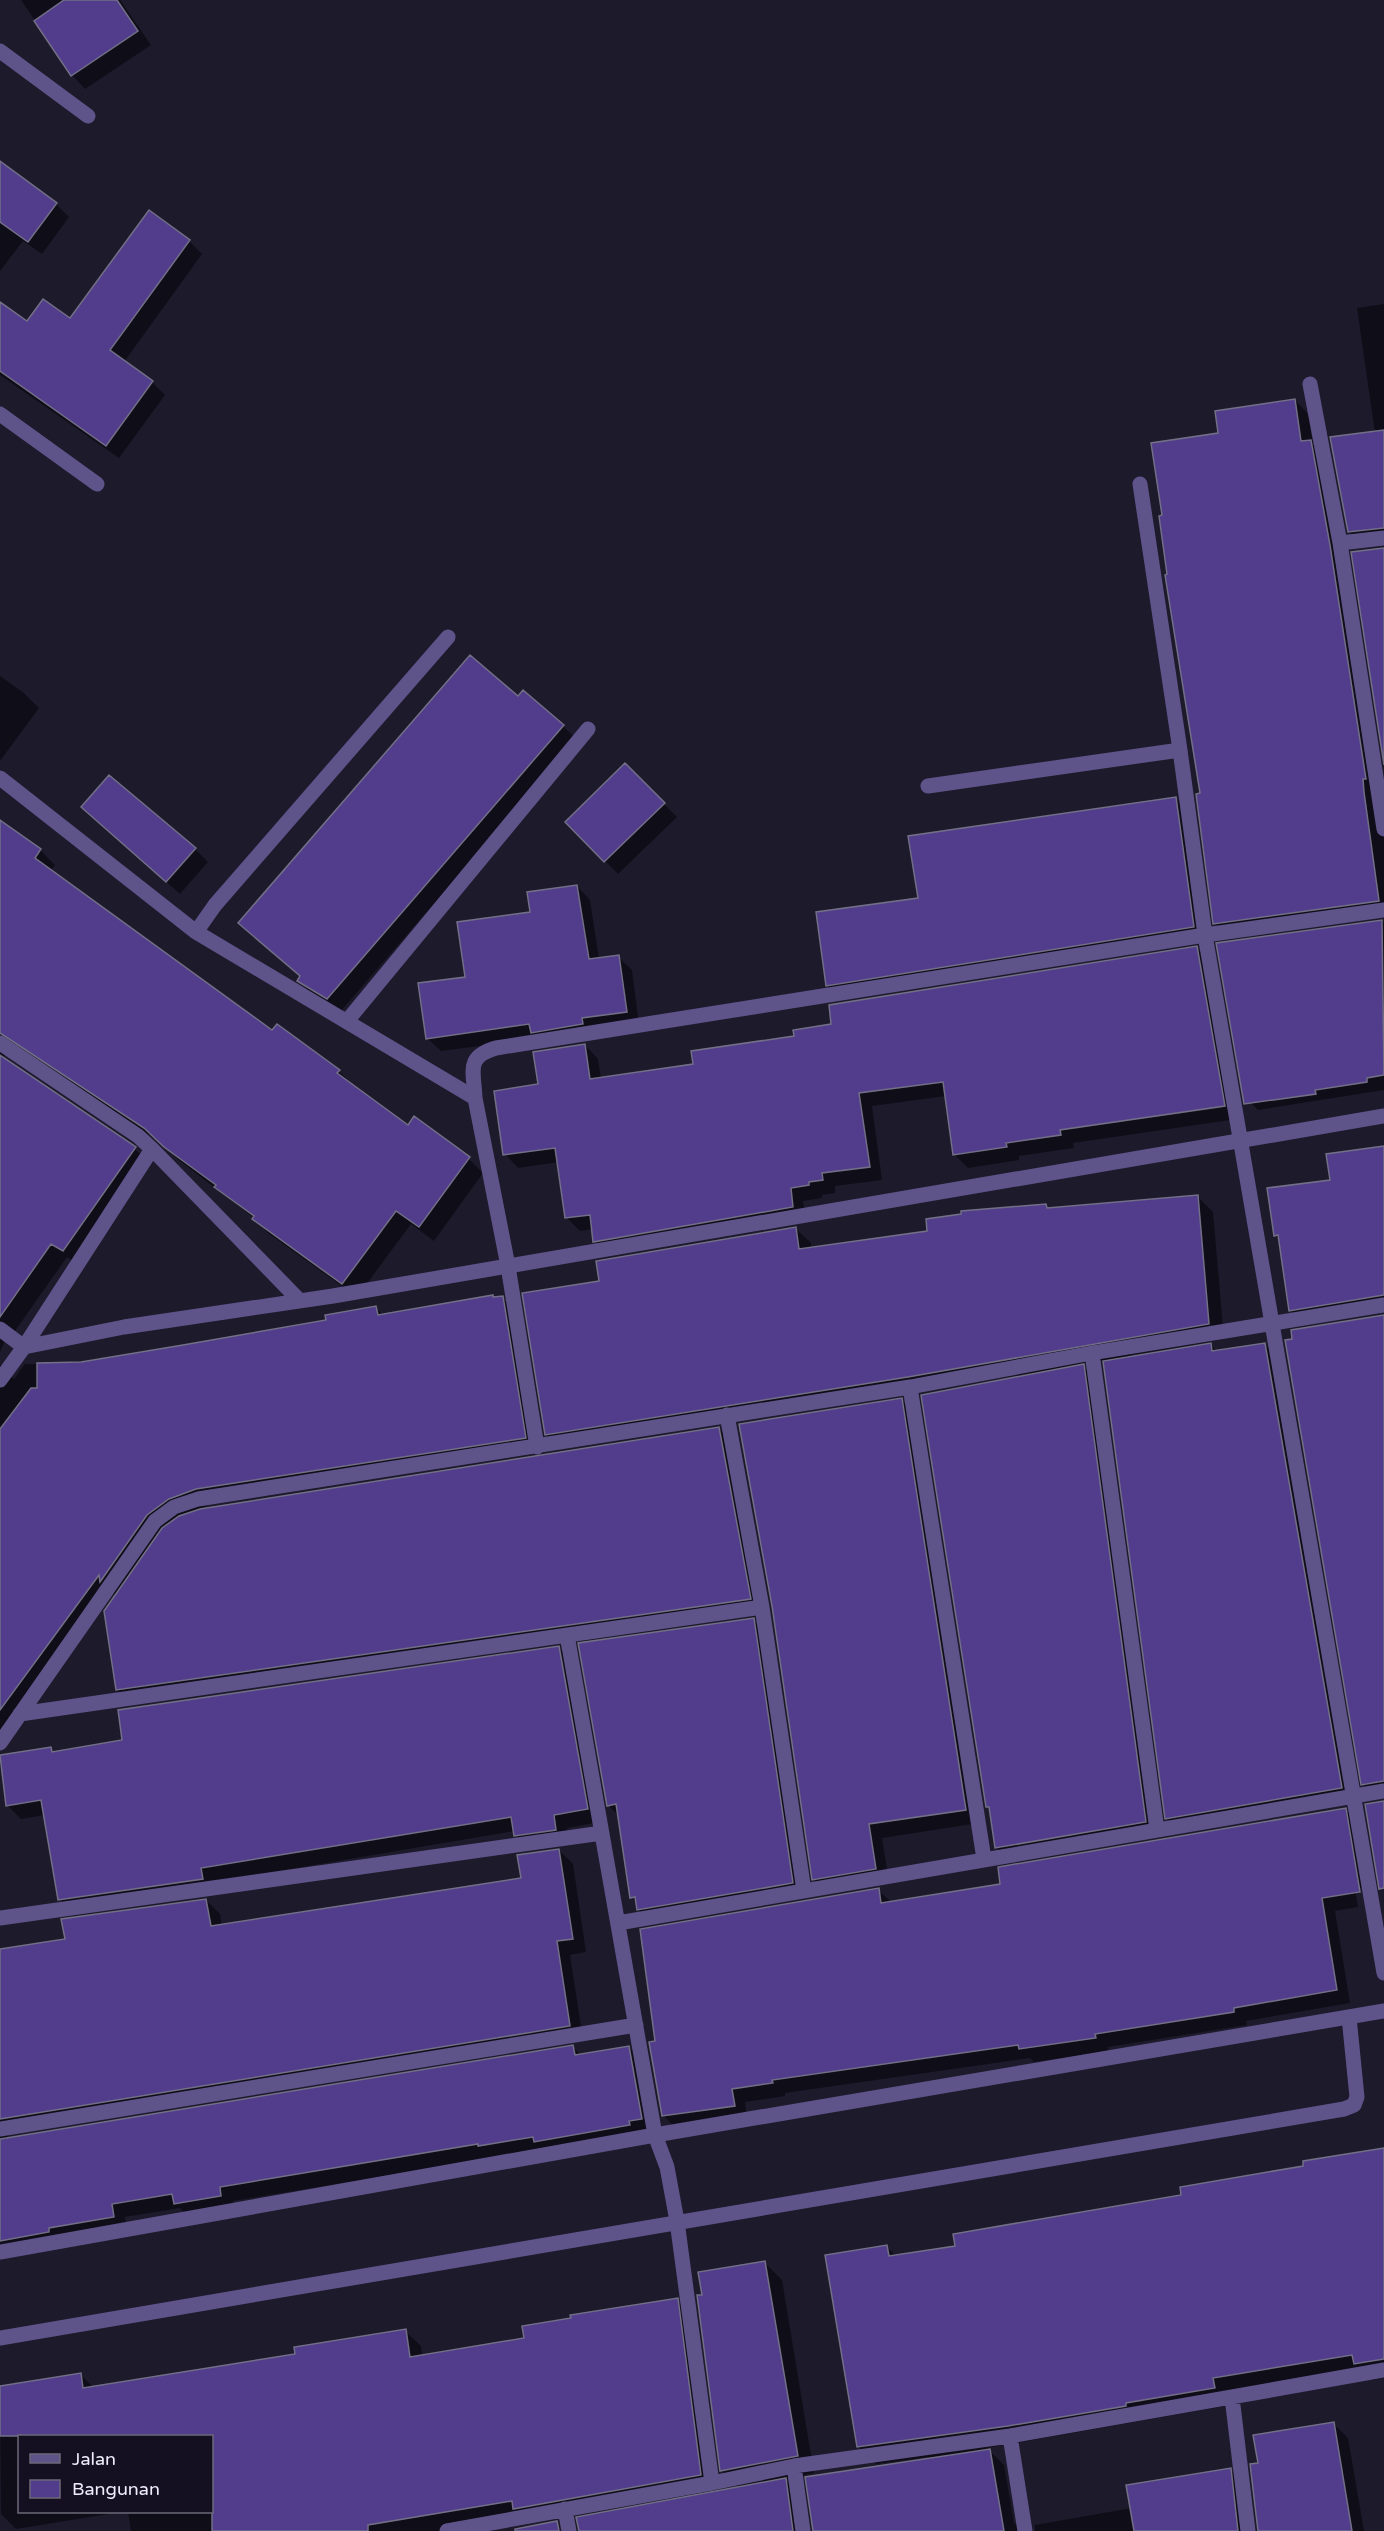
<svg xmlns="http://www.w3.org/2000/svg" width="1384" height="2531" viewBox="0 0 1384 2531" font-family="'Varela Round',sans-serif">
<rect width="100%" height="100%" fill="#1d1a2c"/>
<path fill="#0007" d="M21,0H120L151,45L85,89L72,75Z
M0,161L56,204L69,217L42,254L23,241L0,271Z
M189,241L202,254L124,362L152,382L165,395L119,458L0,375V304L27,323L70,320Z
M1384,304V543L1363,545L1349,532L1375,433L1357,308Z
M1295,400L1308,414L1313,444L1324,455L1384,822V915L1229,937L1215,923L1201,795L1220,434Z
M0,676L24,693L39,708L0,761Z
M518,698L563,726L576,739L341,1011L312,994L299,981L302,977L241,923Z
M625,765L677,817L618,874L567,822Z
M1176,798L1189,812L1207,940L841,998L827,985L919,899Z
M97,821L195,849L208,862L180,894Z
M0,822L40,850L55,865L50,871L273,1032L339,1071L353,1085L408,1127L414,1119L469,1159L483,1173L434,1241L411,1224L357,1297L268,1233L254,1218L180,1161L160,1142L21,1049L11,1048L4,1057L6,1060L135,1149L149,1163L78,1265L67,1257L13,1334L6,1338L0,1352Z
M577,886L590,900L599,959L618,957L632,970L639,1025L441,1051L427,1038L467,978L532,913Z
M1384,921V1090L1258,1110L1244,1096L1218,945Z
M1197,948L1210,961L1237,1119L1073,1143L1074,1148L1019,1156V1160L968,1168L954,1154L946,1096L872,1106L882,1180L835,1186V1193L822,1195V1198L803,1201L806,1220L608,1254L595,1241L593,1229L580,1231L567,1218L559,1162L518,1168L505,1154L540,1086L585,1045L598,1059L601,1079L695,1065L833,1025Z
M1384,1147V1311L1304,1324L1290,1310L1280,1240L1275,1235L1331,1181Z
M1198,1197L1213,1212L1224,1339L1131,1355L1132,1358L1211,1345L1217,1352L1265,1344L1278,1358L1355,1801L1180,1832L1167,1818L1104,1360L1081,1364L1097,1380L1159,1835L1010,1861L996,1847L991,1810L987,1806L1031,1373L561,1449L546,1434L601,1283L795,1228L811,1243V1248L929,1232L1046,1205L1050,1210Z
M502,1298L517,1312L539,1452L212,1503L195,1511L719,1428L732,1442L763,1612L130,1703L117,1690L116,1596L112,1592L0,1730V1365L14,1379L25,1364H81L328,1322L376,1308L384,1316Z
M1384,1316V1797L1377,1798L1363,1784Z
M901,1400L915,1413L979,1823L882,1838L889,1882L827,1892L814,1879Z
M753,1620L767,1633L806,1896L652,1923L638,1909L637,1903L632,1897L619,1816L608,1805Z
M559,1648L572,1661L600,1822L567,1828L569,1843L529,1848L516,1835L515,1831L214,1882L73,1913L60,1899L45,1815L21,1819L8,1806L0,1757L50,1749L55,1753L124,1741Z
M1345,1809L1359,1823L1370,1886L1355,1889L1358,1907L1335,1911L1350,2003L1246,2021L1247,2025L1108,2047V2051L1034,2062L1030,2058L785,2093V2096L745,2102L747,2119L676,2129L663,2115L657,2042L878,1890L892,1903L1002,1885Z
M559,1850L573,1864L586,1952L570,1955L583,2039L12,2133L3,2140L573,2047L581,2055L629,2047L643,2061L655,2132L233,2201L234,2209L189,2217L180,2208L125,2217L127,2230L0,2256V1951L67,1941L206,1900L220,1914L222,1926L523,1879Z
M1384,2150V2378L1372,2380L1365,2373L1231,2405L987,2448L1004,2465L1014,2523L1023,2531H814L928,2459V2457L876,2464L859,2447L887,2247L897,2257L956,2247Z
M764,2262L782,2280L814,2473L785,2479L800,2494L806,2531H606L695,2496V2494L467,2531H131L128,2512H212V2436H20V2512H121L16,2529L1,2514L0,2389L80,2374L94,2388L297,2355L405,2331L421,2346L422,2356L526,2339L677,2300L692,2315L716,2493L739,2488L722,2471L704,2296Z
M1333,2423L1348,2438L1364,2531H1259L1260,2464Z
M1230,2469L1245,2484L1251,2531H1035V2525L1132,2508Z"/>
<path fill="#523d8d" stroke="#726f86" stroke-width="1.5" d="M64,0H117L138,31L71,76L34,21Z
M0,161L57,203L28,242L0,222Z
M149,210L190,240L110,350L153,381L106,446L0,371V302L27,321L43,299L70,318Z
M1295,399L1301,441L1311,440L1330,545L1366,779H1363L1364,792L1379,901L1213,924L1196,794L1200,793L1165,575L1167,574L1159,516L1162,515L1151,443L1218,433L1215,411Z
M1384,430V528L1348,532L1330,437Z
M1384,548V765L1351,552Z
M470,655L518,696L523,690L564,725L327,999L297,981L300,976L238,923Z
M625,763L665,803L604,862L565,822Z
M109,775L196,848L166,882L81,807Z
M1176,797L1194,927L826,986L816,912L918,898L908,836Z
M0,820L41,849L35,858L272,1030L277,1024L340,1070L337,1073L408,1125L414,1116L470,1157L419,1227L396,1211L342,1284L252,1219L254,1216L214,1187L216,1185L164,1147L144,1128L0,1033Z
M577,885L589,959L619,955L627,1012L582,1018L583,1024L531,1033L529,1024L426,1039L418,983L465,977L457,922L530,912L527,892Z
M1382,920L1384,1075L1367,1078V1082L1315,1090L1316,1094L1244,1104L1216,943Z
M1197,946L1225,1106L1060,1130L1061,1135L1006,1143L1007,1147L953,1155L943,1082L859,1093L870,1167L822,1173L823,1180L809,1182V1185L791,1188L793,1207L593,1242L590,1215L565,1218L555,1148L503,1155L494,1091L538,1084L533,1052L585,1044L590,1079L693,1064L691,1051L794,1036L793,1030L831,1024L829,1005Z
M0,1055L136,1147L63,1251L51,1244L0,1317Z
M1384,1146V1295L1289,1311L1278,1235L1274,1236L1267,1188L1330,1180L1326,1154Z
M1198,1195L1209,1324L908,1377L545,1435L522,1293L599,1281L596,1261L796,1227L799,1249L927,1231L926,1219L961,1214V1211L1046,1204L1047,1208Z
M493,1295V1297L503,1296L526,1438L196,1489L169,1499L147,1515L100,1582L99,1575L0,1710V1429L31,1388H37V1363L81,1362L183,1345L326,1320L325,1315L376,1306L378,1315Z
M1384,1315V1781L1361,1785L1285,1340L1292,1339L1291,1330Z
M1211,1343L1212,1351L1265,1343L1342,1788L1165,1819L1103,1361Z
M1084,1364L1146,1822L995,1848L989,1807H986L921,1395Z
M902,1398L966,1810L869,1824L876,1869L812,1880L772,1606L739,1424Z
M719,1427L751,1599L116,1690L104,1611L162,1528L179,1516L200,1509Z
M754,1618L793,1883L637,1910L635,1897L630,1898L616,1804L607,1806L578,1643Z
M559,1646L588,1809L554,1815L556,1830L514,1836L511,1817L201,1868L203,1879L58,1900L41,1800L6,1806L0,1755L51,1747L52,1752L122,1740L118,1710Z
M1384,1801V1888L1379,1889L1365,1804Z
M1346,1808L1360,1892L1322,1898L1337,1990L1234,2008V2012L1095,2034L1096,2038L1019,2049L1018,2045L772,2080L773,2083L732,2089L735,2106L662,2116L649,2042L655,2041L640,1929L879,1888L881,1903L1000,1884L998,1867Z
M559,1849L573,1939L557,1941L570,2026L0,2119V1949L65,1939L61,1919L206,1899L211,1926L521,1878L517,1855Z
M573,2045L575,2055L629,2046L642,2119L629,2121L630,2125L534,2142L533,2137L478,2146V2144L220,2187L221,2196L174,2204L172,2194L112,2204L114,2217L49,2228V2232L0,2241V2139Z
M1384,2148V2359L1354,2364L1352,2355L1213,2378L1215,2388L1126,2403V2406L1008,2426L857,2447L825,2255L887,2245L889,2256L955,2246L953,2234L1181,2195L1180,2187L1303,2166V2161Z
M765,2261L798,2456L720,2471L697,2295H702L698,2272Z
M678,2298L701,2475L513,2509L512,2501L368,2525V2531H212V2436H0V2386L81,2373L83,2388L295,2354L294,2347L406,2329L410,2357L524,2338L522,2326L571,2318L570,2315Z
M1334,2422L1352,2531H1258L1250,2464L1258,2463L1253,2435Z
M990,2449L1004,2531H813L805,2477Z
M1231,2468L1238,2531H1134L1126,2485Z
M786,2478L793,2531H579L576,2517Z
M557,2521L559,2531H515V2529Z"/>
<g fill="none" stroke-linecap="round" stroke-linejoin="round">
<path stroke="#5f5489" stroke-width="15" d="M0,51L88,116
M1310,384L1340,543L1384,829
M0,414L97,484
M1140,484L1180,750L1205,935L1384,1973
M1340,543L1384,538
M448,637L215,905L196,932L475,1098C474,1071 465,1057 496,1048L1205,935L1384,910
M0,778L196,932
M928,786L1180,750
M347,1021L588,729
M0,1043L138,1136L152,1149L24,1347L0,1329
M475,1098L508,1266L537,1447
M152,1149L300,1301
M1092,1353L1157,1830
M0,1380L24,1347L124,1327L333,1296L1384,1116
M910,1387L984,1859
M727,1415L762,1607L804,1891
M20,1714L762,1607
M0,1743L155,1521L174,1507L198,1499L910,1387L1092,1353L1384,1305
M0,1918L602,1833
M618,1923L1384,1791
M0,2129L636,2025
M0,2252L655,2135L1384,2011
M0,2338L1344,2109L1354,2105L1357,2097L1349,2017
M1232,2397L1248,2531
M1010,2436L1025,2531
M794,2466L803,2531
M712,2483L794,2466L1010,2436L1384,2370
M565,2509L569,2531
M447,2531L712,2483L677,2221L667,2167L655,2135L567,1635"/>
</g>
<rect x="18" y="2435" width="195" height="78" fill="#141022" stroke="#6c6878" stroke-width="1.5"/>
<rect x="30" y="2454" width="30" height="9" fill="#5f5489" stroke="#6c6878" stroke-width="1.5"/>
<text x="72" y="2465" font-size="18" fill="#efedfa">Jalan</text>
<rect x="30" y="2480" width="30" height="18" fill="#523d8d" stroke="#6c6878" stroke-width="1.5"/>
<text x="72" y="2495" font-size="18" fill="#efedfa">Bangunan</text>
</svg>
